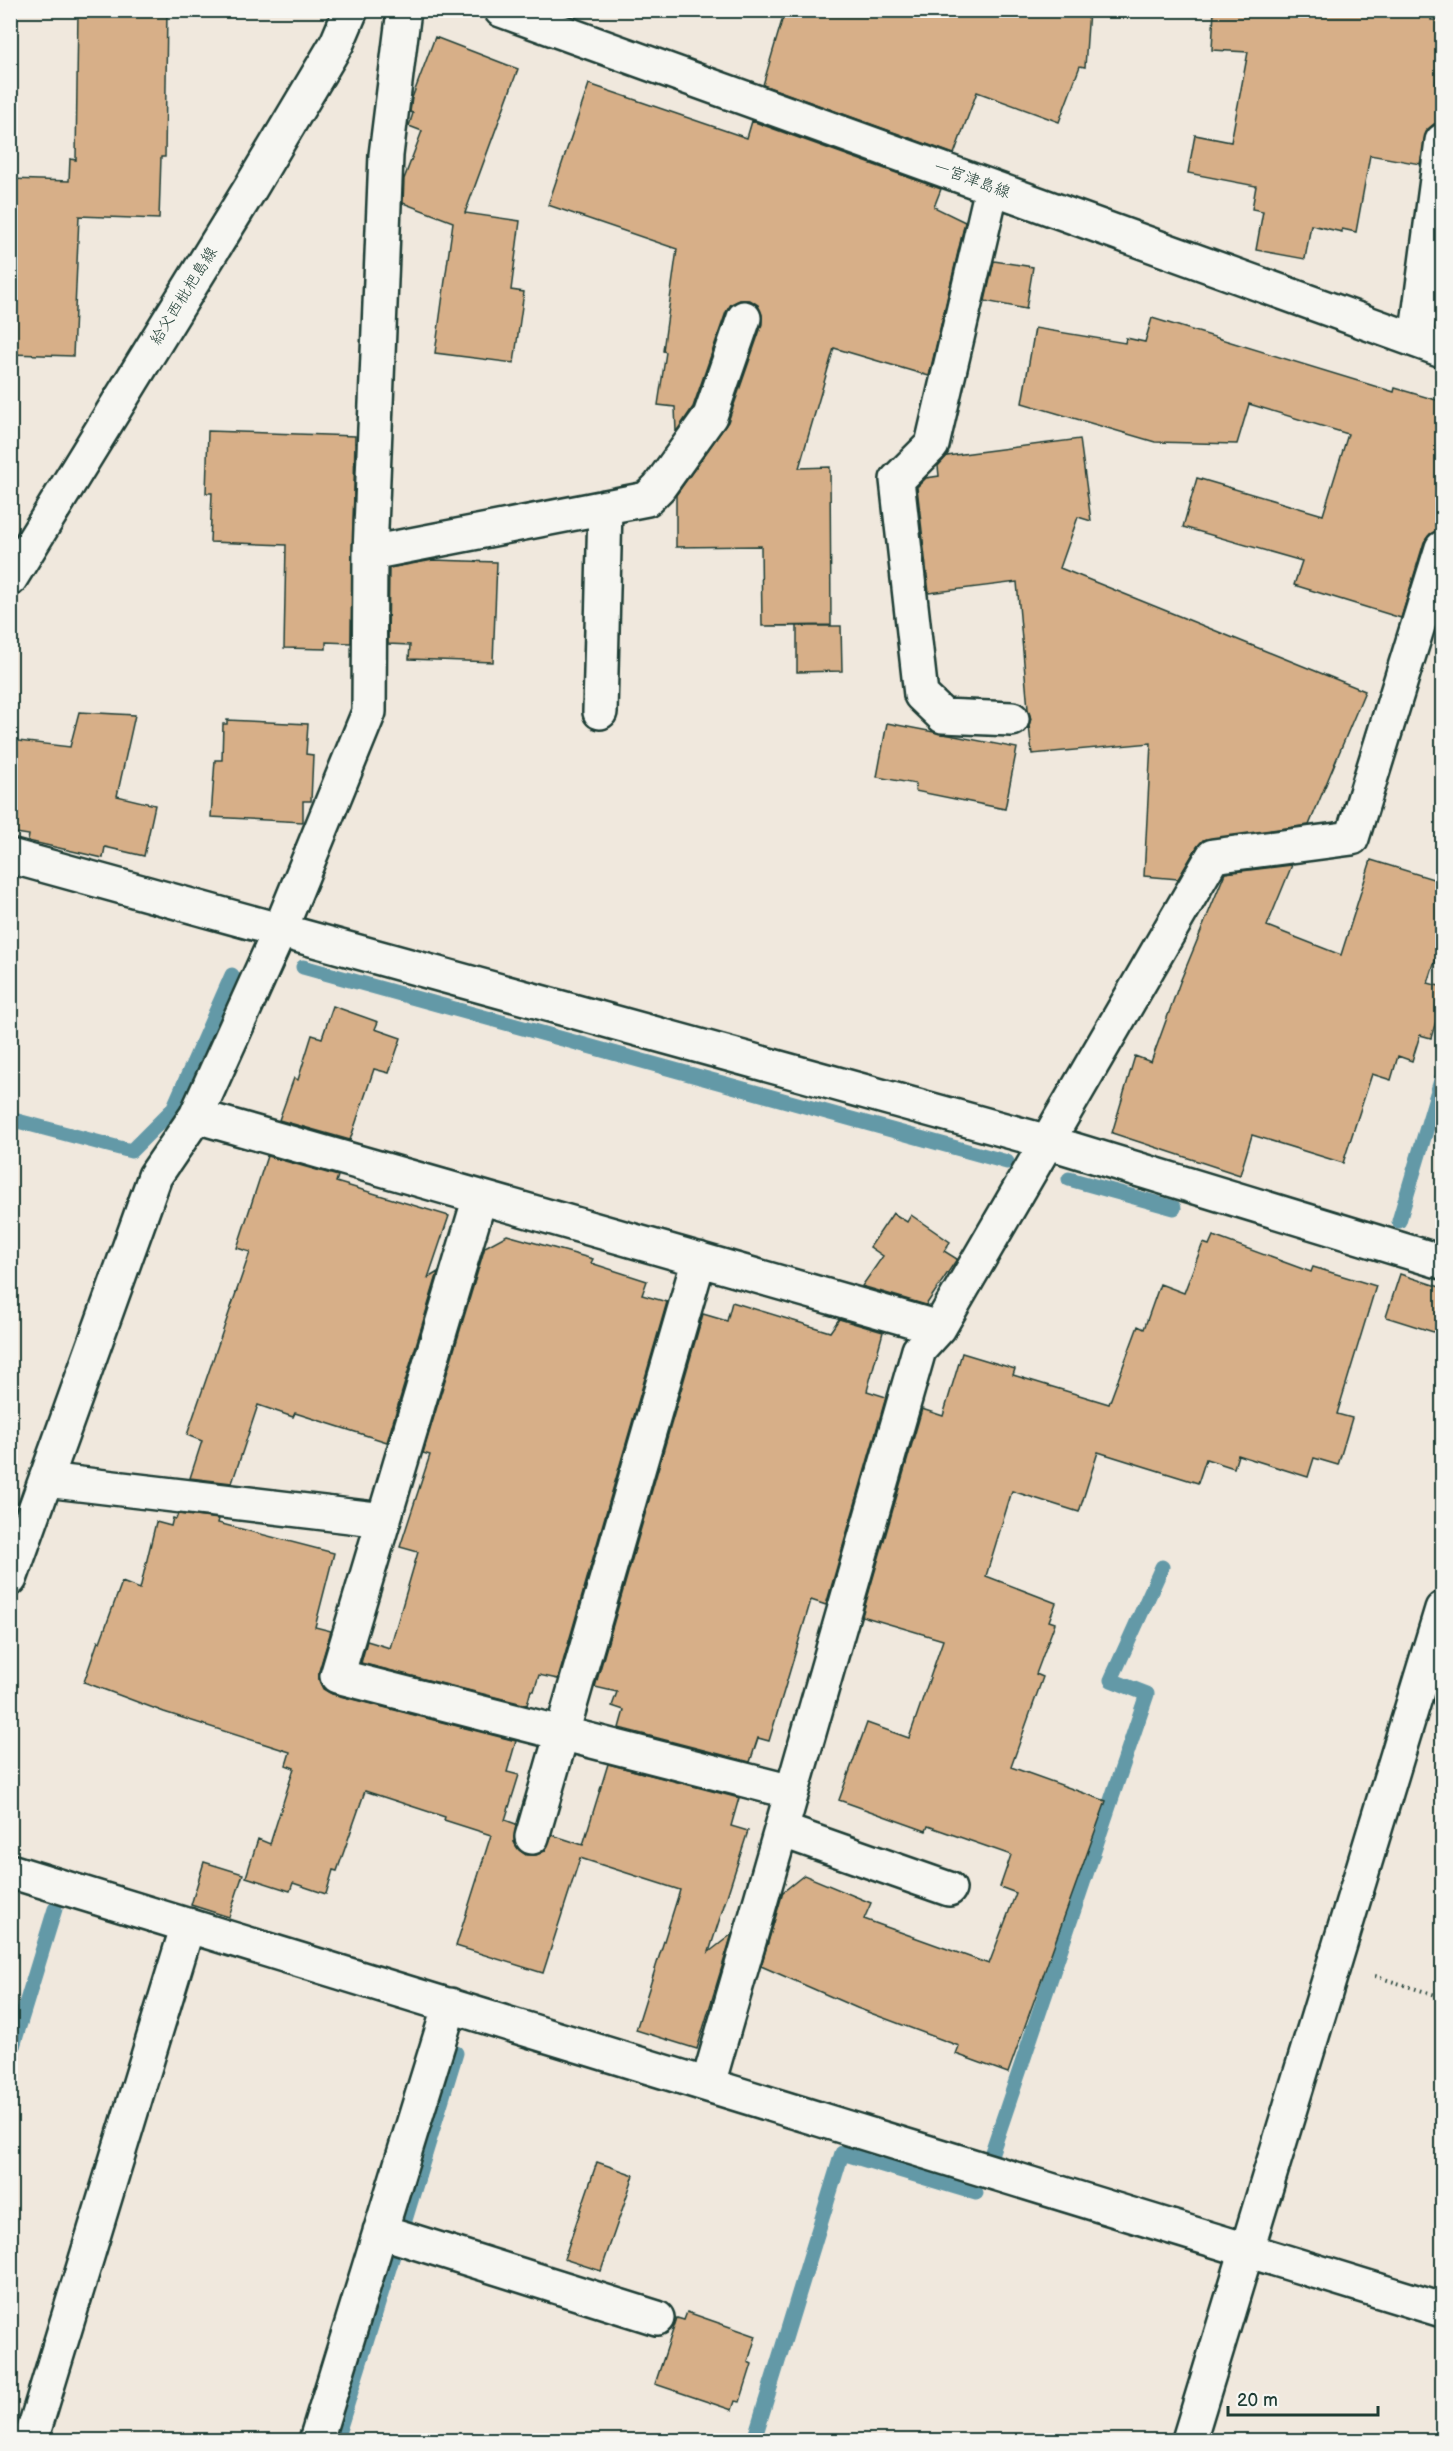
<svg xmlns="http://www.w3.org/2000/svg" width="1453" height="2451" viewBox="0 0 1453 2451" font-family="'Balsamiq Sans','Klee One',sans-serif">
<rect width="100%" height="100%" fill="#f0e8dd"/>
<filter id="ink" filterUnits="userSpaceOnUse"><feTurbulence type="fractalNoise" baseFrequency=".0167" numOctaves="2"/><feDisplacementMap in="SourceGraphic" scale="12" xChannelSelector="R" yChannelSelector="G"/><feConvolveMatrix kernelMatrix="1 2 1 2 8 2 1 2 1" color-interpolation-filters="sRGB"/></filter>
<g filter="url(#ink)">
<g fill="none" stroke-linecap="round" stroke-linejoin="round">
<path stroke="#6499a7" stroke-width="15" d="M303,967L1007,1162
M10,1119L131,1151L173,1109L232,975
M1069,1179L1174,1208
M1399,1221L1442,1077
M10,2056L55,1909
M992,2152L1147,1694L1111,1680L1162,1567
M405,2220L456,2053
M336,2440L395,2249
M754,2440L842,2153L976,2193"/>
</g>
<path fill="#d7af88" stroke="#1f3d34" stroke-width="1.5" d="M78,10H167L165,157H161L159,219L79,216L73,356L10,354V179L69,181L70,159L76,160Z
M785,10H1089L1085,67L1080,66L1059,122L977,92L954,154L763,85Z
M1214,10H1432L1431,20H1440L1436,84H1443V123L1434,124L1427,130L1420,164L1370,155L1356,232L1342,229V232L1311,225L1305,259L1256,250L1263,211L1252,209L1256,186L1188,173L1195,135L1231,142L1248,52L1212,50Z
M435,37L518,69L465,213L520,221L511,290L524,292L514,363L435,353L453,222L403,203L404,179L422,131L409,126L413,113L410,112L412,98Z
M589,84L747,138L752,121L941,189L934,207L965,222L929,376L834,348L799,468L830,467L831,625L762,626L761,546L676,547V495L728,422L762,324V315L758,305L750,300H740L731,304L726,312L693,407L676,432L675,407L658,405L666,352L663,351L677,249L548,205Z
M994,261L1033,267L1026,309L985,301Z
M1152,318L1394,392L1395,388L1443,402V530L1430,534L1424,542L1401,618L1294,585L1302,561L1183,527L1197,478L1323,515L1348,434L1249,404L1237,444L1155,442L1022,403L1035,328L1125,343L1126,338L1145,342Z
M208,431L355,436L351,643L326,642V649L284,648L286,545L210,542L212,493H206Z
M1080,439L1091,521L1078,517L1060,568L1365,691L1309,825L1203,840L1197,847L1178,879L1144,876L1151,743L1032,754L1029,725L1031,719L1028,709L1017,582L929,593L917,487L926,478L939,476L938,466L947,456Z
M433,560L497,562L493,662L409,659L410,645L388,644L389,568Z
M797,626H841L842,671L797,672Z
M79,712L135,715L117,796L155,805L144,856L105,847L103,858L28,841L29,835L10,832V740L70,747Z
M227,720L308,724L306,754L313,755L311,801H303V822L211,817L215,760H222L223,724H227Z
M887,723L1017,748L1005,809L915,791L916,784L877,777Z
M1371,860L1443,882V937L1428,983L1443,987V998L1431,1038L1420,1035L1412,1061L1398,1056L1391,1080L1372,1074L1343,1163L1252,1135L1240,1175L1112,1133L1135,1056L1151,1062L1180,982L1225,873L1292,865L1267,926L1341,955Z
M333,1006L378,1022L375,1029L401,1038L389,1073L374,1069L350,1140L279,1120L294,1078L298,1080L312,1035L322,1038Z
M267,1156L338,1176L336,1182L449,1216L428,1278L438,1272L387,1442L295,1413L293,1417L258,1405L232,1483L190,1478L202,1441L187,1435L250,1252L237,1248Z
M893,1213L907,1222L911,1215L950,1242L944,1251L957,1259L926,1305L862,1286L883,1256L870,1247Z
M507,1235L593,1259L591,1263L647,1281L642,1295L667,1302L558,1679L539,1675L534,1691L531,1690L527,1705L361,1663L367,1641L390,1648L418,1552L400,1547L430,1455L423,1453L485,1247Z
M1213,1236L1311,1272L1313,1267L1376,1286L1337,1414L1352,1418L1338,1465L1314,1458L1308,1477L1238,1455L1234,1468L1206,1459L1198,1483L1098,1452L1079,1512L1012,1491L986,1576L1056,1603L1049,1621L1055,1623L1036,1674L1043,1677L1011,1767L1106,1801L1008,2073L956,2054L959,2046L857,2008L761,1966L783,1892L804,1875L871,1903L864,1919L989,1964L1016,1893L1000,1887L1011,1855L928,1826L926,1831L839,1800L867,1723L909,1738L943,1640L862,1616L922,1409L943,1416L962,1353L1015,1369L1013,1375L1109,1404L1138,1326L1144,1329L1160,1284L1184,1293L1203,1243L1209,1245Z
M1400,1274L1443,1288V1335L1386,1317Z
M732,1302L830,1332L839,1319L883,1332L867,1391L886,1397L826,1605L811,1600L769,1741L758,1738L750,1762L619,1728L624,1710L612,1706L617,1692L595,1687L703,1314L727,1321Z
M178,1514L219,1519L218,1523L334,1553L315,1627L331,1631L319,1671V1680L323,1689L332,1694L516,1741L507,1772L519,1775L505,1820L516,1824L514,1842L519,1850L526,1855H536L545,1851L552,1835L583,1845L608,1764L739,1798L731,1826L748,1831L709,1952L732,1934L697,2049L636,2030L680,1890L580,1858L543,1973L456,1946L491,1835L444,1820L445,1817L365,1791L337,1871L333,1870L326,1894L293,1883L290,1891L246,1877L258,1839L270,1844L294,1768L286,1765L290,1752L164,1712L84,1682L98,1641L100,1642L122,1582L140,1589L156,1522L171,1526L173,1518L176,1519Z
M204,1862L243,1874L229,1917L191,1905Z
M597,2162L634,2175L601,2271L564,2259Z
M687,2312L756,2336L748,2362L752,2364L740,2402L735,2401L732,2410L655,2384L677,2318L684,2320Z"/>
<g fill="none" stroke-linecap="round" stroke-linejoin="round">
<defs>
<path id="minor" d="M992,188L932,445L897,480L921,695L943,716L1012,719
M1416,340L1442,141
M370,553L647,499L659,487L710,416L744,318
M600,712L605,507
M10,856L1048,1142L1442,1262
M196,1116L939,1328
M480,1197L337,1676L792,1792
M46,1480L384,1520
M10,1579L155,1176L196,1116L280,930L369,712L370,553L386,155L404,10
M781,1830L949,1889
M532,1837L699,1259
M10,1871L1442,2310
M708,2084L919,1350L939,1328L1213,856L1352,838L1442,548
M380,2231L657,2318
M31,2440L188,1925
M316,2440L450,2005
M1189,2440L1442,1609"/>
<path id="major" d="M501,10L1442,350
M10,579L250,189L337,43L351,10"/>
</defs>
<use href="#minor" stroke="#1f3d34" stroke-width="38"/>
<use href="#major" stroke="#1f3d34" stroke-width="38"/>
<path stroke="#1f3d34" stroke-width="4" stroke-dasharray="1.5 4.5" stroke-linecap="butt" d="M1375,1976L1442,1997"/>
<use href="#minor" stroke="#f6f6f2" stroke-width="33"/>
<use href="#major" stroke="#f6f6f2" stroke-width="33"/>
</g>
</g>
<g text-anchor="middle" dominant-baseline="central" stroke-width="5" stroke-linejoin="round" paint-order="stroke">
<g font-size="16" fill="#1f3d34" stroke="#f6f6f2">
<text transform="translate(972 180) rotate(20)">一宮津島線</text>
<text transform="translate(184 296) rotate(-58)">給父西枇杷島線</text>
</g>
</g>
<rect width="1453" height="2451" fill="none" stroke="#f6f6f2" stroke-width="36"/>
<rect x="18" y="18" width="1417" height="2415" fill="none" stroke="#1f3d34" stroke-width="2" filter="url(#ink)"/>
<path d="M1228 2406v9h150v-9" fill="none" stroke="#1f3d34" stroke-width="3"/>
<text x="1237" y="2406" font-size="18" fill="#1f3d34" stroke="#f6f6f2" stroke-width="4.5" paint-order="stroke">20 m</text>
</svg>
